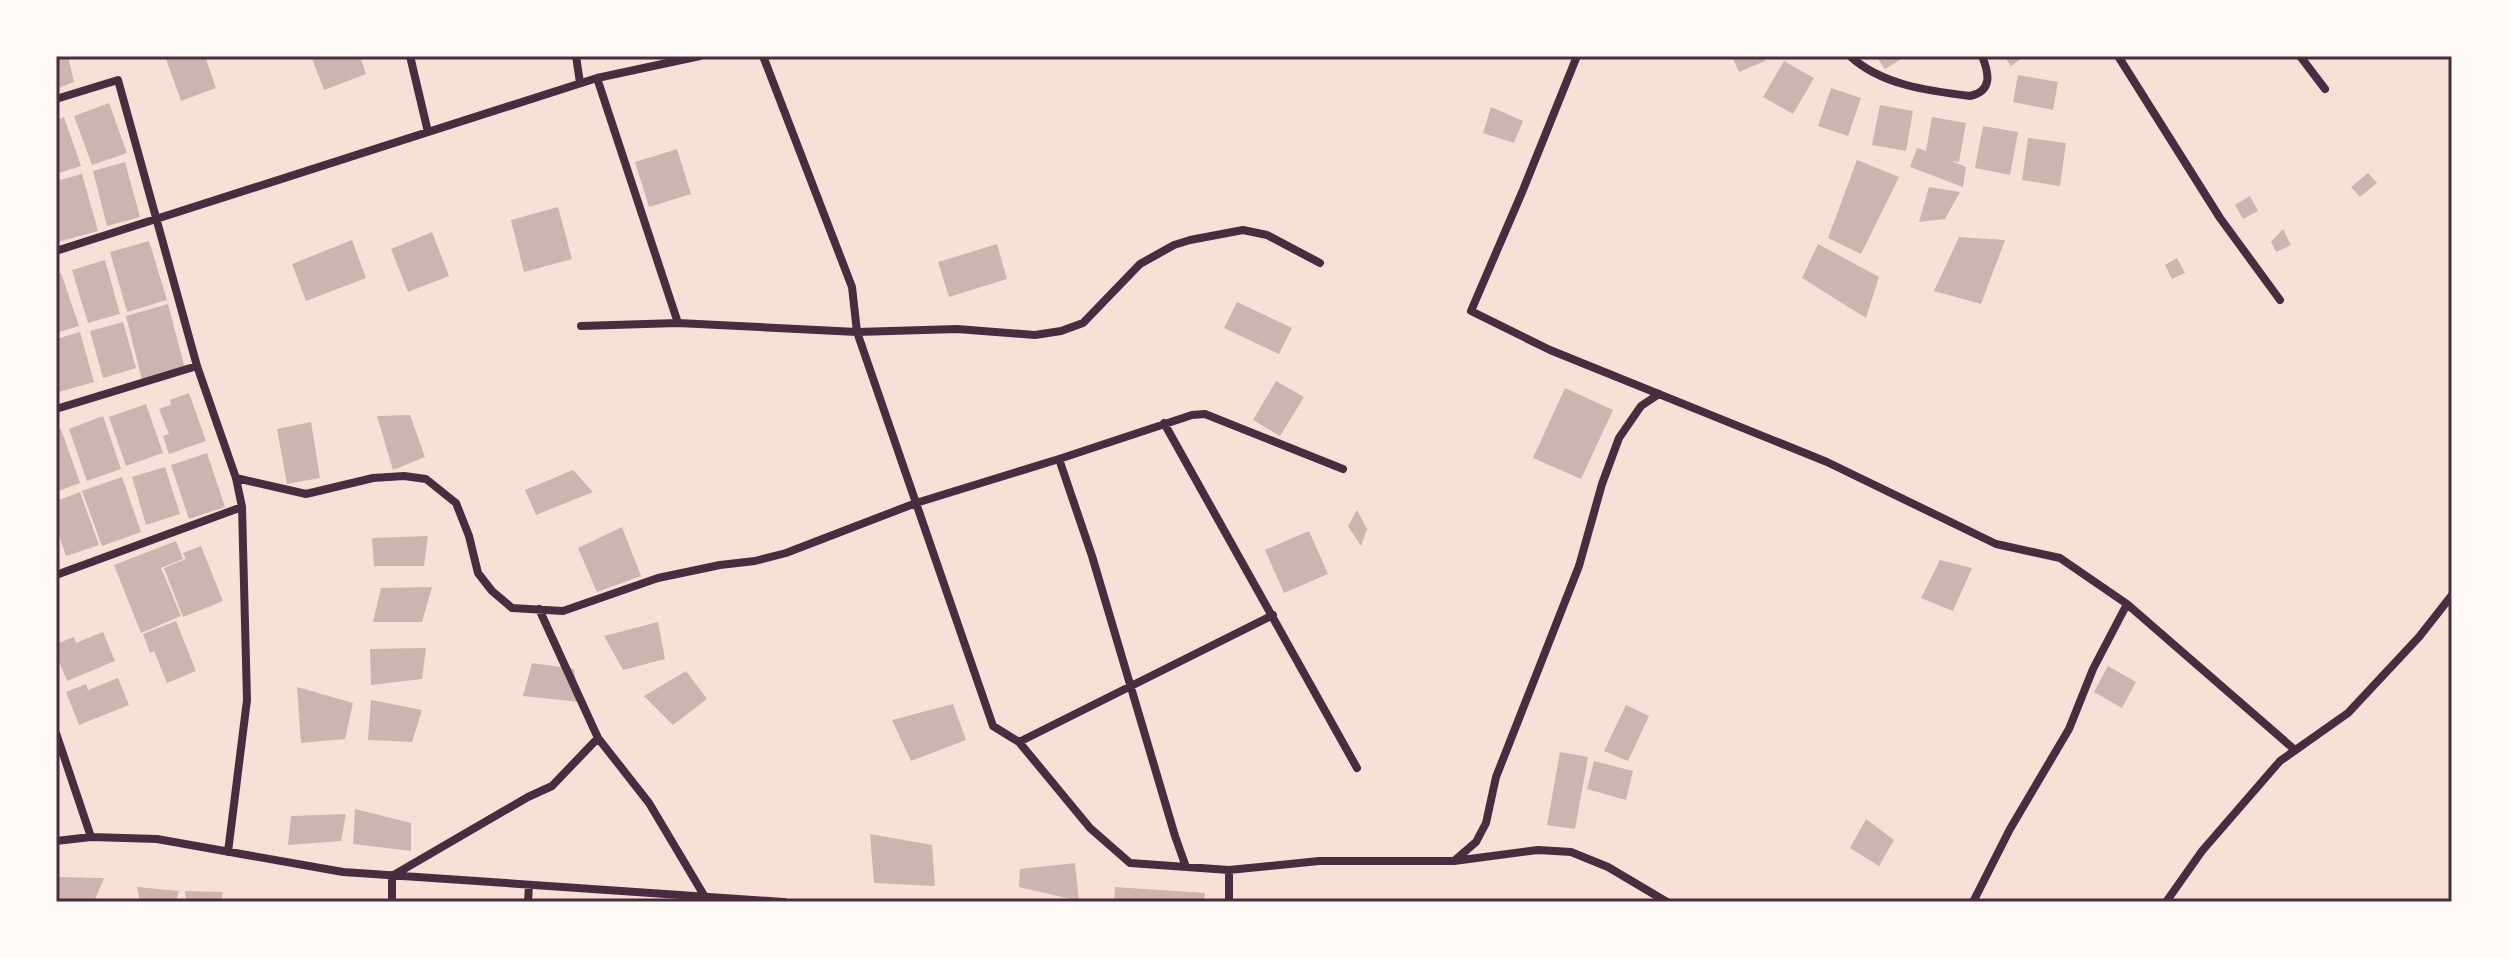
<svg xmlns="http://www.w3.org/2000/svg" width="2508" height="958" viewBox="0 0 2508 958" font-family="'Source Sans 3',sans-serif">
<rect width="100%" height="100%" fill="#f7e1d7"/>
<path fill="#ccb4b1" d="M56,56H68L74,82L56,89Z
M165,56H205L216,88L181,101Z
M311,56H360L366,74L324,90Z
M1732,56H1763L1765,61L1739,72Z
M1876,56H1906L1885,69Z
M2004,56H2025L2011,66Z
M1784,61L1814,78L1793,114L1763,97Z
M2018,75L2058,82L2053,110L2013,102Z
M1831,88L1861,98L1848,136L1818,126Z
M109,103L127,153L92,165L74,116Z
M1880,105L1913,111L1906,151L1872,145Z
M1491,107L1523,121L1514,143L1483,133Z
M64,117L81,166L56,174V120Z
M1932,117L1966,123L1959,162L1951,161L1966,167L1963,187L1910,167L1917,148L1926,151Z
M1983,126L2018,132L2010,175L1975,168Z
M2028,138L2066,143L2060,186L2022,180Z
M677,149L691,194L649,207L635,162Z
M1857,160L1899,177L1861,254L1828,238Z
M125,162L140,217L107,226L93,171Z
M2368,173L2377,183L2360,197L2351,187Z
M82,174L98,231L58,242L56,181Z
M1929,187L1960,192L1945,219L1919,222Z
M2250,196L2258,211L2243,219L2235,205Z
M558,207L572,259L524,272L511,220Z
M2283,229L2291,245L2276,252L2271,242Z
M432,232L449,276L408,292L391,249Z
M1959,237L2005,240L1981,304L1934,291Z
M352,240L366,278L306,301L292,264Z
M149,241L167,300L127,312L110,252Z
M997,244L1007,279L949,297L938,262Z
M1818,244L1879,277L1866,318L1802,278Z
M2177,258L2185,273L2172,279L2165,265Z
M105,260L120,314L88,323L72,270Z
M61,273L79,326L56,333V274Z
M1237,302L1292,328L1279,354L1224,328Z
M168,304L185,369L142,380L126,316Z
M123,322L136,368L103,378L90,331Z
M80,332L94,382L59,392L56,382V339Z
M1276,381L1304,397L1280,436L1253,420Z
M1565,388L1613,410L1581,479L1533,458Z
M189,393L206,441L169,454L163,436L169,434L159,409L171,405L170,400Z
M146,404L163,453L126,466L109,417Z
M410,415L425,457L393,470L377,416Z
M103,416L121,469L87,481L69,429Z
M311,422L320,478L287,484L277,429Z
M61,429L80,483L56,492V430Z
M207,453L225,507L189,519L171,465Z
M165,467L180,514L146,525L132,477Z
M573,470L593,492L536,515L525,490Z
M122,477L141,532L102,546L82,491Z
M80,492L99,545L66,556L56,526V501Z
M1357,510L1367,529L1361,546L1348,526Z
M622,527L641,576L597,592L578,548Z
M1309,531L1328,574L1284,593L1265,550Z
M428,536L424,566H374L372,538Z
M176,541L183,559L161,568L181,616L141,633L114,565Z
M201,546L223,601L183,617L164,568L186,559L183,553Z
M1940,560L1972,568L1953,611L1921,598Z
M432,587L422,622H373L381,588Z
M176,621L196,671L167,683L154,651L150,653L143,634Z
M658,622L665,659L623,670L604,636Z
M103,632L115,661L67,681L56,654V644L74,637L76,643Z
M426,648L422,679L371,685L370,649Z
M532,663L574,669L579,702L523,696Z
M2108,666L2136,682L2122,708L2094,692Z
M686,671L707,699L673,725L644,696Z
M118,678L129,705L79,725L66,692L86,684L88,690Z
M297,687L353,703L345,739L301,743Z
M371,700L422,710L412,742L368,740Z
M953,704L966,740L911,761L892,720Z
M1626,705L1649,716L1628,761L1604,751Z
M1560,752L1588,757L1575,829L1547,825Z
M1594,761L1633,771L1626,800L1587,789Z
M355,809L411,823V851L353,844Z
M346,814L341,841L288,845L291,816Z
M1866,819L1894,840L1879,866L1850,848Z
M870,834L932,845L935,886L874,883Z
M1075,863L1079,901L1019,887L1020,869Z
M56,877L104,878L94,902H56Z
M137,887L179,891L176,902H140Z
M1115,887L1205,893L1204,902H1114Z
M185,891L223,892L221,902H186Z"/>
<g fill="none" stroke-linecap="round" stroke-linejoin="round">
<path stroke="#4a2c40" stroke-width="8" d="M410,56L428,132
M576,56L580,83
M763,56L852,287L857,332L993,726L1019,742L1090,828L1130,863L1229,870L1319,861H1454L1538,850L1571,852L1608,867L1667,902
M1577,56L1523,190L1471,311L1550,350L1827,462L1996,544L2060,558L2127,604L2295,750
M1850,56C1881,85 1929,91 1970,96C1993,91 1989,73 1982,56
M2118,56L2220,218L2280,300
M2300,56L2325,89
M597,78L678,323
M56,99L118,80L197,366L236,478L242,507L247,700L228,852
M56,251L597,78L700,56
M581,326L678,323L857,332L957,329L1035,335L1061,331L1083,323L1140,264L1174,245L1190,240L1243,230L1267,235L1320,263
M56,409L197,366
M1164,423L1357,768
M1059,459L1092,556L1175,836L1186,867
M236,478L306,494L373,478L404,476L426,479L456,503L469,536L478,573L492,591L512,608L563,611L658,578L720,565L755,561L786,553L916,503L1059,459L1192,415L1205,414L1343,469
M56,575L242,507
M539,609L598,738L649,803L705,897
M56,733L91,837
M1019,742L1273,615
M56,841L91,837L157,839L343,872L784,902
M1454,861L1476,842L1486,823L1496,777L1579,566L1602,484L1619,438L1641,406L1659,394
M392,902V876L528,797L552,786L598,738
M528,902L529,885
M1229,902V870
M1973,902L2010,829L2069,729L2093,669L2127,604
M2166,902L2202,851L2280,761L2348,713L2419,637L2452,595"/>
</g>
<rect width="2508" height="958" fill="none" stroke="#fffaf5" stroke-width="116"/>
<rect x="58" y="58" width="2392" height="842" fill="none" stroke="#4a2c40" stroke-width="3"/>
</svg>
